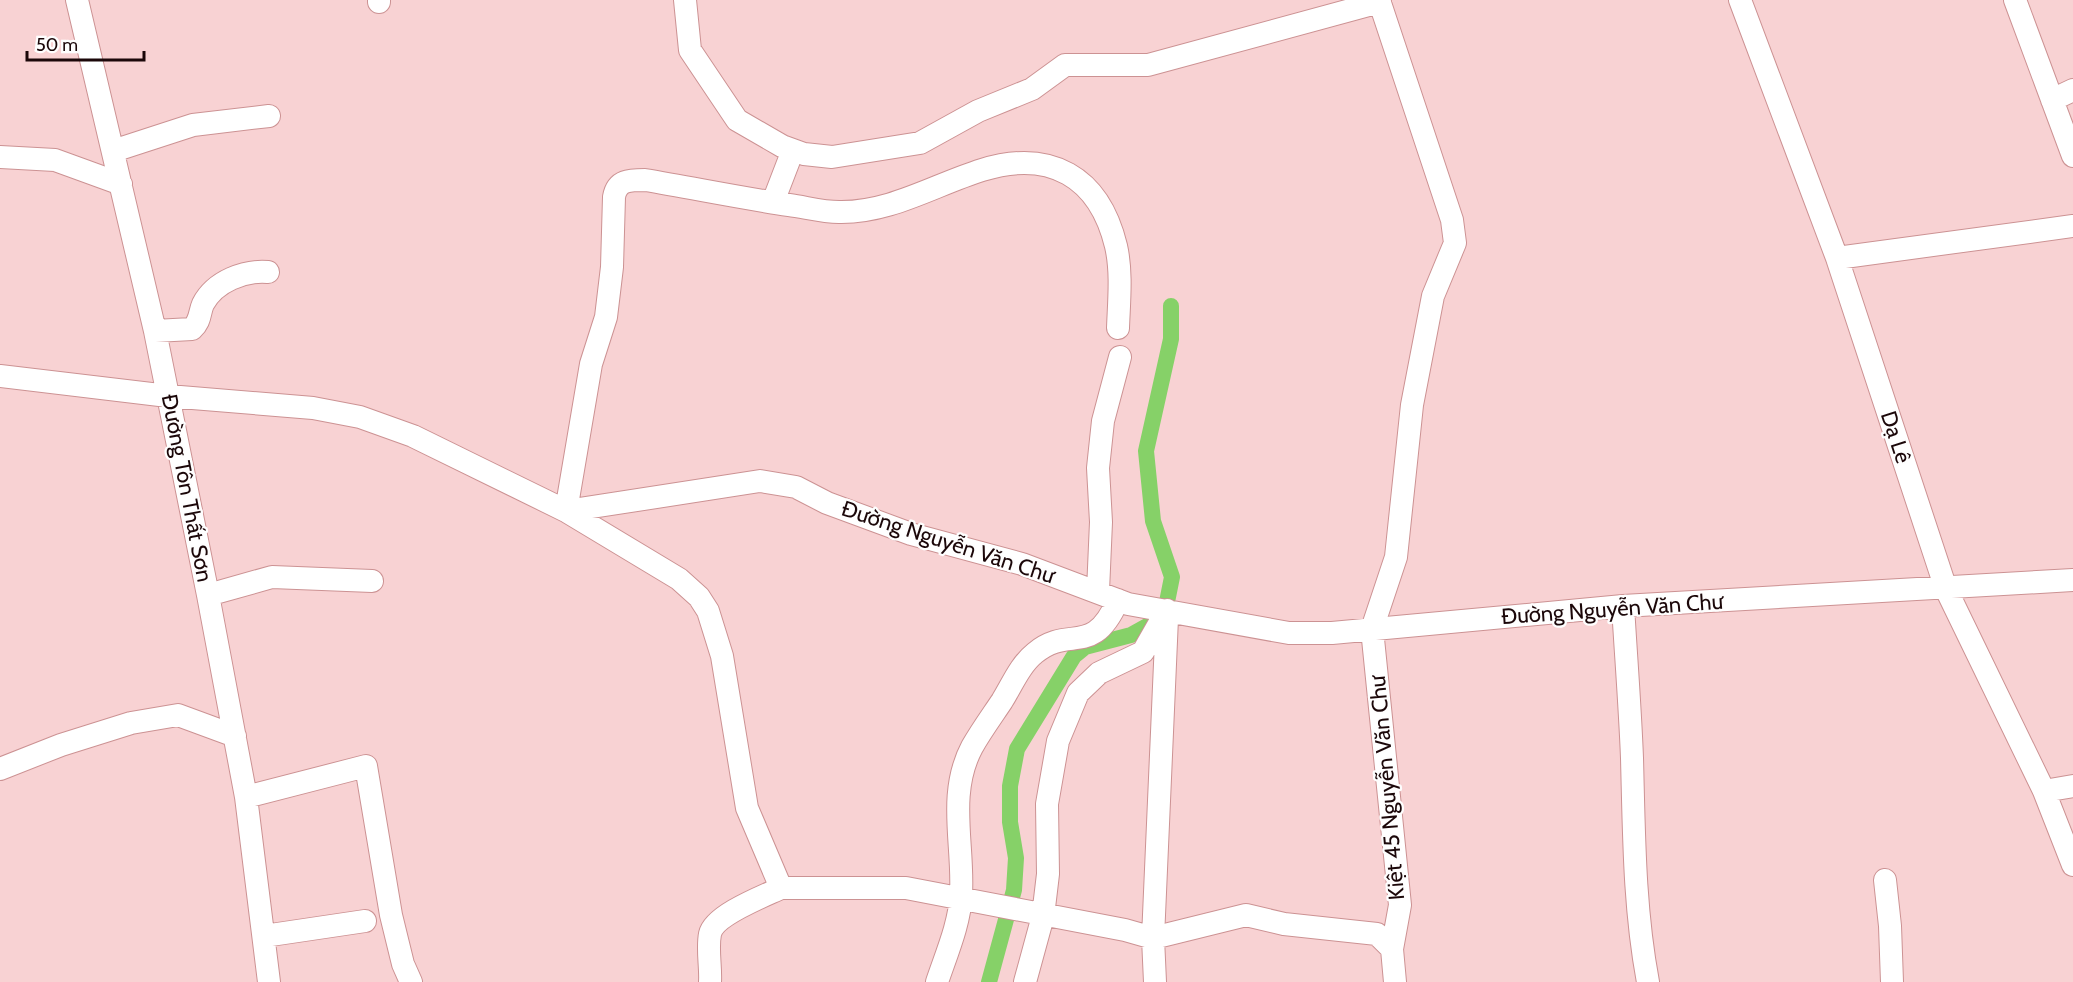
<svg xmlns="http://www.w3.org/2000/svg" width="2073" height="982" viewBox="0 0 2073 982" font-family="Cabin,sans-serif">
<rect width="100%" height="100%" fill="#f8d2d3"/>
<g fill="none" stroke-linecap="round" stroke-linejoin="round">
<path stroke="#86d168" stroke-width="16" d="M989,982L1014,890L1016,858L1010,822V786L1017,749L1074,656L1085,647L1131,635L1149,625L1159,617L1167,602L1172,577L1153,521L1146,451L1171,339V306"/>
<defs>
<path id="minor" d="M77,0L155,331L208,595L246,797L269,982
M685,0L690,50L737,120L782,146L804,154L832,157L920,143L978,111L1032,89L1065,65H1148L1380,2
M1379,0L1452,220L1455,243L1433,296L1412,405L1396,557L1372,629L1400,905L1392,949L1395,982
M1740,0L1837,258L1946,589L2044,791L2073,865
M2015,0L2073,156
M379,2V0
M2052,100L2073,90
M113,151L193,125L269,116
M0,157L55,160L121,184
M773,202L793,150
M1837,258L2073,226
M1118,328C1119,301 1122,272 1116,246C1099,176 1050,149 982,170C934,185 890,213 839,212C822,212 805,207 789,205C741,198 693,188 645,180C629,180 617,180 614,197L612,267L606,317L591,364L566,511L679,579L699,597L708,611L722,656L747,808L781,888H906L1125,930L1153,938L1246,915L1284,924L1377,934L1392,949
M155,331L192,329C201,321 199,313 203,304C215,281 245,270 268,272
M0,376L168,396L313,408L360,417L413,436L566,511L760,481L796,487L827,503L911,534L1022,564L1128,604L1289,633H1332L1623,606L2073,580
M1098,591L1101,522L1098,468L1103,421L1120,357
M208,595L272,577L372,581
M1623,606C1626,657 1630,707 1632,758C1634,833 1634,908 1648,982
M0,769L61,745L131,723L178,715L235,736
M2044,791L2073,786
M246,797L366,766L391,915L403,964L411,982
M1885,880L1890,926L1892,982
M264,936L365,921
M710,982C711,967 707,949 710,934C714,915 764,896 781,888
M937,982C946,955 960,923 961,894C964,845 947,794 972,747C981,731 992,716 1002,701C1012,685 1020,665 1035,653C1070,624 1092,659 1118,600
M1025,982L1043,916L1048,874L1047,804L1058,741L1078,693L1099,673L1143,652L1167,610
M1155,982L1153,938L1167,618"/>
</defs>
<use href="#minor" stroke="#cc9293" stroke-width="24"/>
<use href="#minor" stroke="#fff" stroke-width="22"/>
</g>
<g text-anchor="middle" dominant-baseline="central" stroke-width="4.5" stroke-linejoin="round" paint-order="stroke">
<g font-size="22" fill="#1b0709" stroke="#fefefe">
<text transform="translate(1896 437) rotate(72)">Dạ Lê</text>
<text transform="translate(187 488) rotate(79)">Đường Tôn Thất Sơn</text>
<text transform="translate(948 542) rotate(18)">Đường Nguyễn Văn Chư</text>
<text transform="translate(1612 609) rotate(-4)">Đường Nguyễn Văn Chư</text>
<text transform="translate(1387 788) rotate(-95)">Kiệt 45 Nguyễn Văn Chư</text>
</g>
</g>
<path d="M27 51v9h117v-9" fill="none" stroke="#1b0709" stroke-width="3"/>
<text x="36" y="51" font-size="18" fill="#1b0709" stroke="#fefefe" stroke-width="4.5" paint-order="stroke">50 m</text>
</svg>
